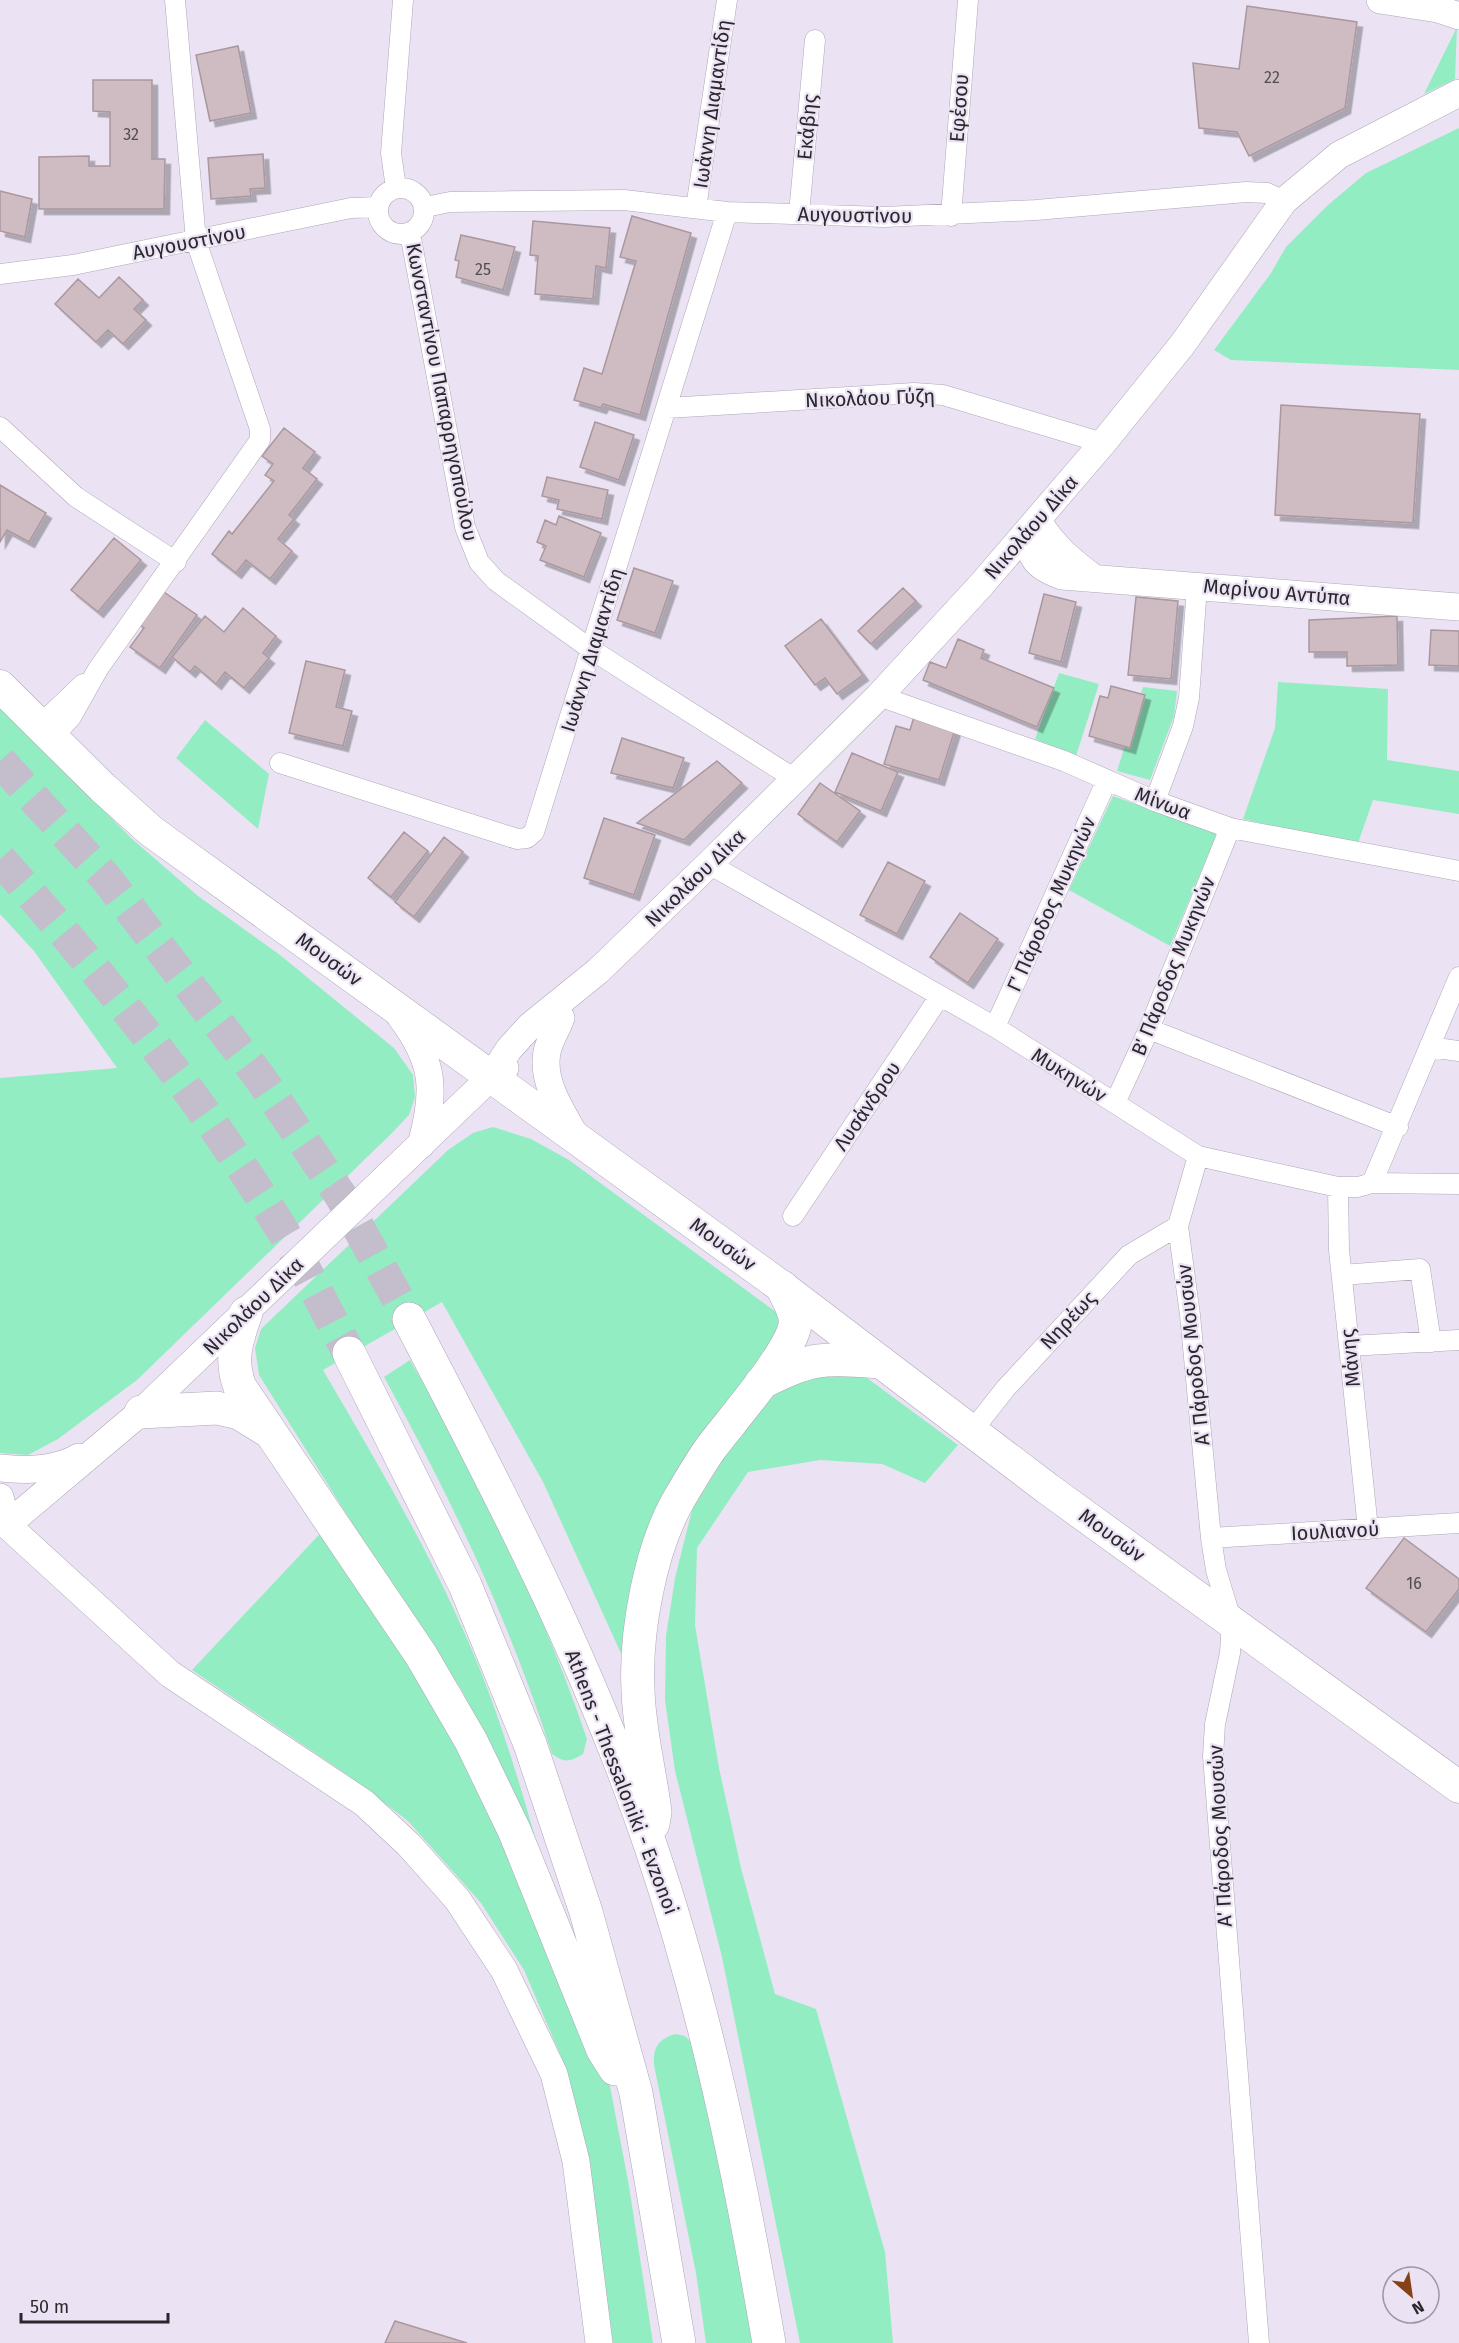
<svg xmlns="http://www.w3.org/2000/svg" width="1459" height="2343" viewBox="0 0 1459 2343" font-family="'Fira Sans',sans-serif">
<defs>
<filter id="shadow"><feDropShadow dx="5.5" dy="5.5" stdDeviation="0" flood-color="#0004"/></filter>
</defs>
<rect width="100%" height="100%" fill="#ebe3f3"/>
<path fill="#93edc3" d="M1457,27L1455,79L1424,94Z
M1459,128V370L1231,360L1214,350L1271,273L1286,247L1328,205L1366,173Z
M1059,673L1099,684L1076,756L1035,739Z
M1278,682L1388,689L1387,760L1459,771V814L1373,800L1357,846L1243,819L1275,728Z
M1143,687L1177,691L1174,716L1150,780L1117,771Z
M0,704L131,838L198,896L280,955L394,1048L413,1075L415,1097L409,1115L392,1133L137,1380L58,1439L28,1455L0,1453V1078L117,1068L34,951L0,914Z
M205,720L269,774L258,829L176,758Z
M1113,796L1217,833L1170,946L1069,890Z
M493,1127L531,1139L569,1160L791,1323L681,1480L624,1660L543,1482L442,1302L323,1370C379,1466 437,1563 479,1667C510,1745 532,1825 554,1905L495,1755L461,1689L408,1612L259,1375L255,1348L261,1329L448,1150L473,1133Z
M410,1360C480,1482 542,1606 587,1739L583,1754C570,1762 564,1763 552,1754C510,1622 451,1498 384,1377Z
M863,1375L958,1445L925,1483L882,1464L820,1460L748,1472L697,1548L695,1625L719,1768L741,1868L775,1994L816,2009L885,2252L893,2343H800L722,1957L675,1771L665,1700L666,1636L675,1578L692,1510L735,1440L774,1390L797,1377Z
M331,1522L433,1667L609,2081L629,2186L653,2343H611L584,2143L565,2066L524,1970L481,1903L408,1821L349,1776L192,1670Z
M675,2034L685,2036L692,2043L727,2192L754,2343H706L696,2273L654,2065C653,2048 658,2039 675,2034Z"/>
<path fill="#cfbbc2" stroke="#aa989e" stroke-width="1.5" filter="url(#shadow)" d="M1247,6L1357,22L1345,108L1249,156L1237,132L1199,128L1193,63L1239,69Z
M238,46L251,113L210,121L196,55Z
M93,80H152V159H165L164,209H39V157L89,156V166H110V112L93,111Z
M263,154L265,188L250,189L251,196L211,199L208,158Z
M0,191L32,199L25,237L0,231Z
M632,216L691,233L640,415L603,404L601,408L574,400L584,368L602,374L636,261L620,257Z
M533,221L610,228L606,268L596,266L593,299L535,294L538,256L530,255Z
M461,235L515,247L503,290L456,277L459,261L455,260Z
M119,277L143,300L134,309L146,320L123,344L108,330L96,342L55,304L78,279L99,298Z
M1281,405L1420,414L1413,523L1275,515Z
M595,422L634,435L619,480L580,467Z
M284,428L315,452L303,468L317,479L289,515L294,519L278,539L292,551L270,579L246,560L236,573L212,554L229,531L232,534L274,481L265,475L273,464L262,456Z
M547,477L608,490L602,519L557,509L559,500L542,496Z
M0,485L46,513L29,542L7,530L0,542Z
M559,516L601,533L584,577L540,560L546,546L537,542L545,520L556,525Z
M114,538L141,560L98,612L71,590Z
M634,568L673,581L655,633L617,620Z
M903,588L916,601L871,644L858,631Z
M161,590L197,615L160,668L130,647L144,628L137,623Z
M1044,594L1076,602L1061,662L1029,653Z
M1136,597L1178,601L1171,679L1128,675Z
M243,608L276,636L263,653L269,658L244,688L225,672L216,684L195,666L190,672L172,657L205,616L224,632Z
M1397,616L1398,665L1347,666V652H1309V620Z
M821,619L863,675L837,694L825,678L815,685L785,646Z
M1431,630L1459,631V666L1429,665Z
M958,639L984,650L981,658L1054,688L1037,727L923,680L930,662L946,668Z
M306,661L345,670L336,707L352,711L343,746L289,733Z
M1111,686L1145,695L1130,748L1089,736L1100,696L1108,698Z
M916,710L957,723L939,780L884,764L896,726L910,730Z
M622,738L684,758L673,788L611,773Z
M852,753L898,772L881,811L835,792Z
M717,761L742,783L684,840L637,823Z
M820,783L860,811L837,842L798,814Z
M604,818L655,835L634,895L584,878Z
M404,832L428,851L391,897L368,878Z
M444,837L463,852L414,917L395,902Z
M888,862L925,881L897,934L860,915Z
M960,913L998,939L968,983L930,957Z
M1404,1538L1459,1579V1589L1426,1632L1366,1588Z
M395,2321L467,2343H385Z"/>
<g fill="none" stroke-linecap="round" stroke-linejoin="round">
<path stroke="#c4bdcb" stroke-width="33" stroke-dasharray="33 16" stroke-linecap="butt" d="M0,761L106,878L258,1075L341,1196L409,1319
M0,859C104,976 202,1099 284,1233C307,1271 327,1313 349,1353"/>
<defs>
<path id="street" d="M378 211a23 23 0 1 1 46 0a23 23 0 1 1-46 0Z
M396,188L391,153L403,0
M425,207L450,202L624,200L727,212L884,217L1036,210L1246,192L1267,193L1284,201
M696,208L727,0
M799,214L815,40
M951,216L968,0
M410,233L465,527L479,562L496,581L592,650L795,779
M0,274L73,265L351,208L378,207
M667,408L914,393L943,395L1103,443
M0,427L76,497L176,562
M879,696L1064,761L1155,801L1230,828L1459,871
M39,726L83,684
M51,739L71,717L98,669L260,440V429L196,241L175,0
M280,763L517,839L527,838L534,832L727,212
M1155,801L1183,726L1189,698L1197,586
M709,864L995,1027L1198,1156L1338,1187H1358L1372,1183L1459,1184
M995,1027L1107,780
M1149,1029L1398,1127
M1429,1047L1459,1051
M1115,1103L1149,1029L1230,828
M1198,1156L1178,1226L1190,1315L1211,1538L1216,1570L1232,1623L1230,1653L1215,1724L1213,1756L1259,2343
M1372,1183L1459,977
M1338,1187L1339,1250L1368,1529
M793,1216L940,996
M1342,1275L1420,1269L1431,1342
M1349,1346L1459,1340
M972,1431L1006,1388L1129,1255L1178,1226
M1211,1538L1459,1523"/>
<path id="secondary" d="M1380,0L1438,9L1459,16
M1038,521C1025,552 1030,565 1062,576L1459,607
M1038,521C1053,546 1071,561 1094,578
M400,1016C435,1062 436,1091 421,1145
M561,1018C557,1029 549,1041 547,1052C541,1083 563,1113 577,1139
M491,1077L509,1049L530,1026L598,971L709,864L879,696L982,584L1103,443L1182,345L1284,201L1339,155L1459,93
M0,1468C26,1471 56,1470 79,1457
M0,1497L7,1525
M0,1523L7,1525L170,1674L364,1803L409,1845L457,1899L504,1970L554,2074L576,2161L599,2343
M7,1525L141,1412L491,1077L505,1068"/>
<path id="primary" d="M0,686L102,787L151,831L782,1287L1048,1489L1459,1787"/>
<path id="highway" d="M246,1313C237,1339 229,1359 240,1387L421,1655L471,1741L514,1830L603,2050L615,2069
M409,1319C499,1491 589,1663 651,1847C706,2009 740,2175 769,2343
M349,1353L465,1585L530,1744L586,1912L636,2093L679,2343
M761,1383C812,1356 824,1358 880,1362
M141,1412L217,1408L239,1413L265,1429
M653,1824L655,1812C650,1771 639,1731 638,1690C635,1633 650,1549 679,1499C689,1482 699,1465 710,1449C730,1422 790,1354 795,1325C797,1312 787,1298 782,1287"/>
</defs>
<use href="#street" stroke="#aea6b6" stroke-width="21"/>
<use href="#secondary" stroke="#aea6b6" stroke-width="28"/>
<use href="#primary" stroke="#aea6b6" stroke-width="33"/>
<use href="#highway" stroke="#aea6b6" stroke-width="34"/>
<use href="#street" stroke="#fff" stroke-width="20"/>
<use href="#secondary" stroke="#fff" stroke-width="27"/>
<use href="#primary" stroke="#fff" stroke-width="32"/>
<use href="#highway" stroke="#fff" stroke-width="33"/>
</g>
<g text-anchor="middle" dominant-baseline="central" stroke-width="4.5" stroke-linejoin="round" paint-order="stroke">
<g font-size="16" fill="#534c52">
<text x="1272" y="77">22</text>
<text x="131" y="134">32</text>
<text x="483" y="269">25</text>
<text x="1414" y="1583">16</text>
</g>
<g font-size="20" fill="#2a272d" stroke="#ebe3f3">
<text transform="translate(712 104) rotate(-82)">Ιωάννη Διαμαντίδη</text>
<text transform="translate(959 108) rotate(-86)">Εφέσου</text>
<text transform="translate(807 127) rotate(-85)">Εκάβης</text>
<text transform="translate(855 215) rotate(1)">Αυγουστίνου</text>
<text transform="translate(189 242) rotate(-11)">Αυγουστίνου</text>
<text transform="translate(442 392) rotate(79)">Κωνσταντίνου Παπαρρηγοπούλου</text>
<text transform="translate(870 398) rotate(-2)">Νικολάου Γύζη</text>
<text transform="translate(1031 527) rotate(-49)">Νικολάου Δίκα</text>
<text transform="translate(1277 592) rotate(5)">Μαρίνου Αντύπα</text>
<text transform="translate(592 650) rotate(-73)">Ιωάννη Διαμαντίδη</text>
<text transform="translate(1163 803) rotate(21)">Μίνωα</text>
<text transform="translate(695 878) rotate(-44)">Νικολάου Δίκα</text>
<text transform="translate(1051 904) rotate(-66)">Γ΄ Πάροδος Μυκηνών</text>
<text transform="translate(329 959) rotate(36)">Μουσών</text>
<text transform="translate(1173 966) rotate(-68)">Β΄ Πάροδος Μυκηνών</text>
<text transform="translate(1069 1075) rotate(32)">Μυκηνών</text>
<text transform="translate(867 1106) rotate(-56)">Λυσάνδρου</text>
<text transform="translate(723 1244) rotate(36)">Μουσών</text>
<text transform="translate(253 1306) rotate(-44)">Νικολάου Δίκα</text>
<text transform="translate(1068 1320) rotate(-47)">Νηρέως</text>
<text transform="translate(1193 1355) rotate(-96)">Α΄ Πάροδος Μουσών</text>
<text transform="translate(1350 1358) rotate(-96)">Μάνης</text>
<text transform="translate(1335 1531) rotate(-3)">Ιουλιανού</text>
<text transform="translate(1112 1535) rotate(36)">Μουσών</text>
<text transform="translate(622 1782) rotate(69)">Athens - Thessaloniki - Evzonoi</text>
<text transform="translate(1220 1836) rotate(-93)">Α΄ Πάροδος Μουσών</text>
</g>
</g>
<g transform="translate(1411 2295) rotate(151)"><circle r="28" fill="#ebe3f3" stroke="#9e98a4" stroke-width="1.5"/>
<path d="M0-4.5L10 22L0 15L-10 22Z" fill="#864217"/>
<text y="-9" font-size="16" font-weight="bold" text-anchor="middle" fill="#2a272d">N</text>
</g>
<path d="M21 2313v9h147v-9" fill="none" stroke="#2a272d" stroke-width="3"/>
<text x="30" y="2313" font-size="18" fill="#2a272d" stroke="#ebe3f3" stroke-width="4.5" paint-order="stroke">50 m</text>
</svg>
